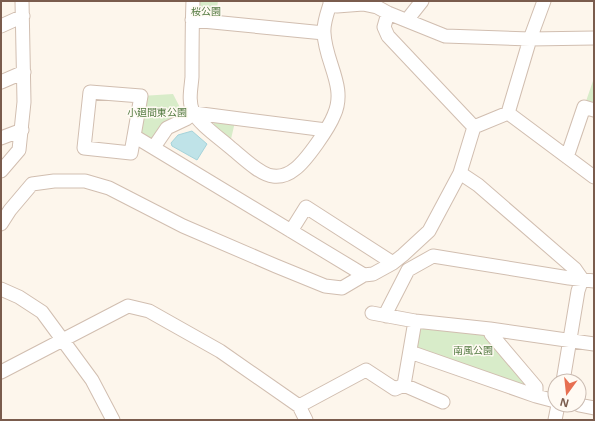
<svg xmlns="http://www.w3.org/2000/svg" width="595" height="421" viewBox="0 0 595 421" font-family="'Open Sans','Noto Sans JP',sans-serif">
<rect width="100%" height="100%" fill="#fdf6ec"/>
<path fill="#d8ecc9" d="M193,1H218L215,23L192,20Z
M594,78V110L584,107Z
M173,94L186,119L154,147L134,136L141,96Z
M215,119L235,122L231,139L213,125Z
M415,321L490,329L536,396L410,352Z"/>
<path fill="#bfe3e8" stroke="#a5d3da" d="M192,131L207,144L197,160L172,146L171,143L178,135Z"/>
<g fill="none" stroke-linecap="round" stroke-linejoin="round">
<defs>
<path id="minor" d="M193,1C192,26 192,51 192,77C191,89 188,101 193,112C199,124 221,139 231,148C241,156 260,175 273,176C281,177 289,174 295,169C306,161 329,128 334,115C347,87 325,62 324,33C323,23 328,11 331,1
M330,2L337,6L363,4L377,7L388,13L445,36L530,39L594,38
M388,13L384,27L388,36L474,127
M192,20L324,33
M407,20L422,1
M1,26L23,16
M1,82L24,72
M508,113L530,39L544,1
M508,113L594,177
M474,127L508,113
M134,136L141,96L90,92L84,148L131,153L134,136L364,275
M1,138L22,130
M154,147L167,128L186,119L194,113L326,130
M567,157L584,107L594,110
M1,171L19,150L24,102L22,1
M460,173L478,185L575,269L582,279L578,291L563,381
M1,224L10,210L32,184L54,181H85L109,188L183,226L276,266L325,286L342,288L364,275L373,274L393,263L403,255L429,231L460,173L474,127
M291,231L306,207L393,263
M1,289L19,297L42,312L92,380L113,420
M372,313L415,321L490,329L491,334L536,387V396
M386,316L387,311L408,270L433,256L569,278L594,281
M490,329L594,344
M410,352L536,396L555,401
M1,372L128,306L149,311L220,351L299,406L306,420
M404,385L443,402
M579,405L594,408
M299,406L366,370L395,389L404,385L415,321
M555,420L558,405"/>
</defs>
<use href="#minor" stroke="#d1beb0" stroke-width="15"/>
<use href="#minor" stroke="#fff" stroke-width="13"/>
</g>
<g text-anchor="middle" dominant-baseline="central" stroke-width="3" stroke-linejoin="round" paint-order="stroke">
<g font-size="10" fill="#537a41" stroke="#fffaf3">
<text x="206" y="11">桜公園</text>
<text x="157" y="112">小廻間東公園</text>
<text x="473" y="350">南風公園</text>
</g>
</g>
<rect width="595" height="421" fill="none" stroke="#7a5c4d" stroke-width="4"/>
<g transform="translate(567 393) rotate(195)"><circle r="19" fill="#fffaf3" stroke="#cabbb1"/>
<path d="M0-3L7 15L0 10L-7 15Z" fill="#e76f51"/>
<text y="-6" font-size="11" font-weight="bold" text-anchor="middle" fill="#7a5c4d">N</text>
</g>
</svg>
